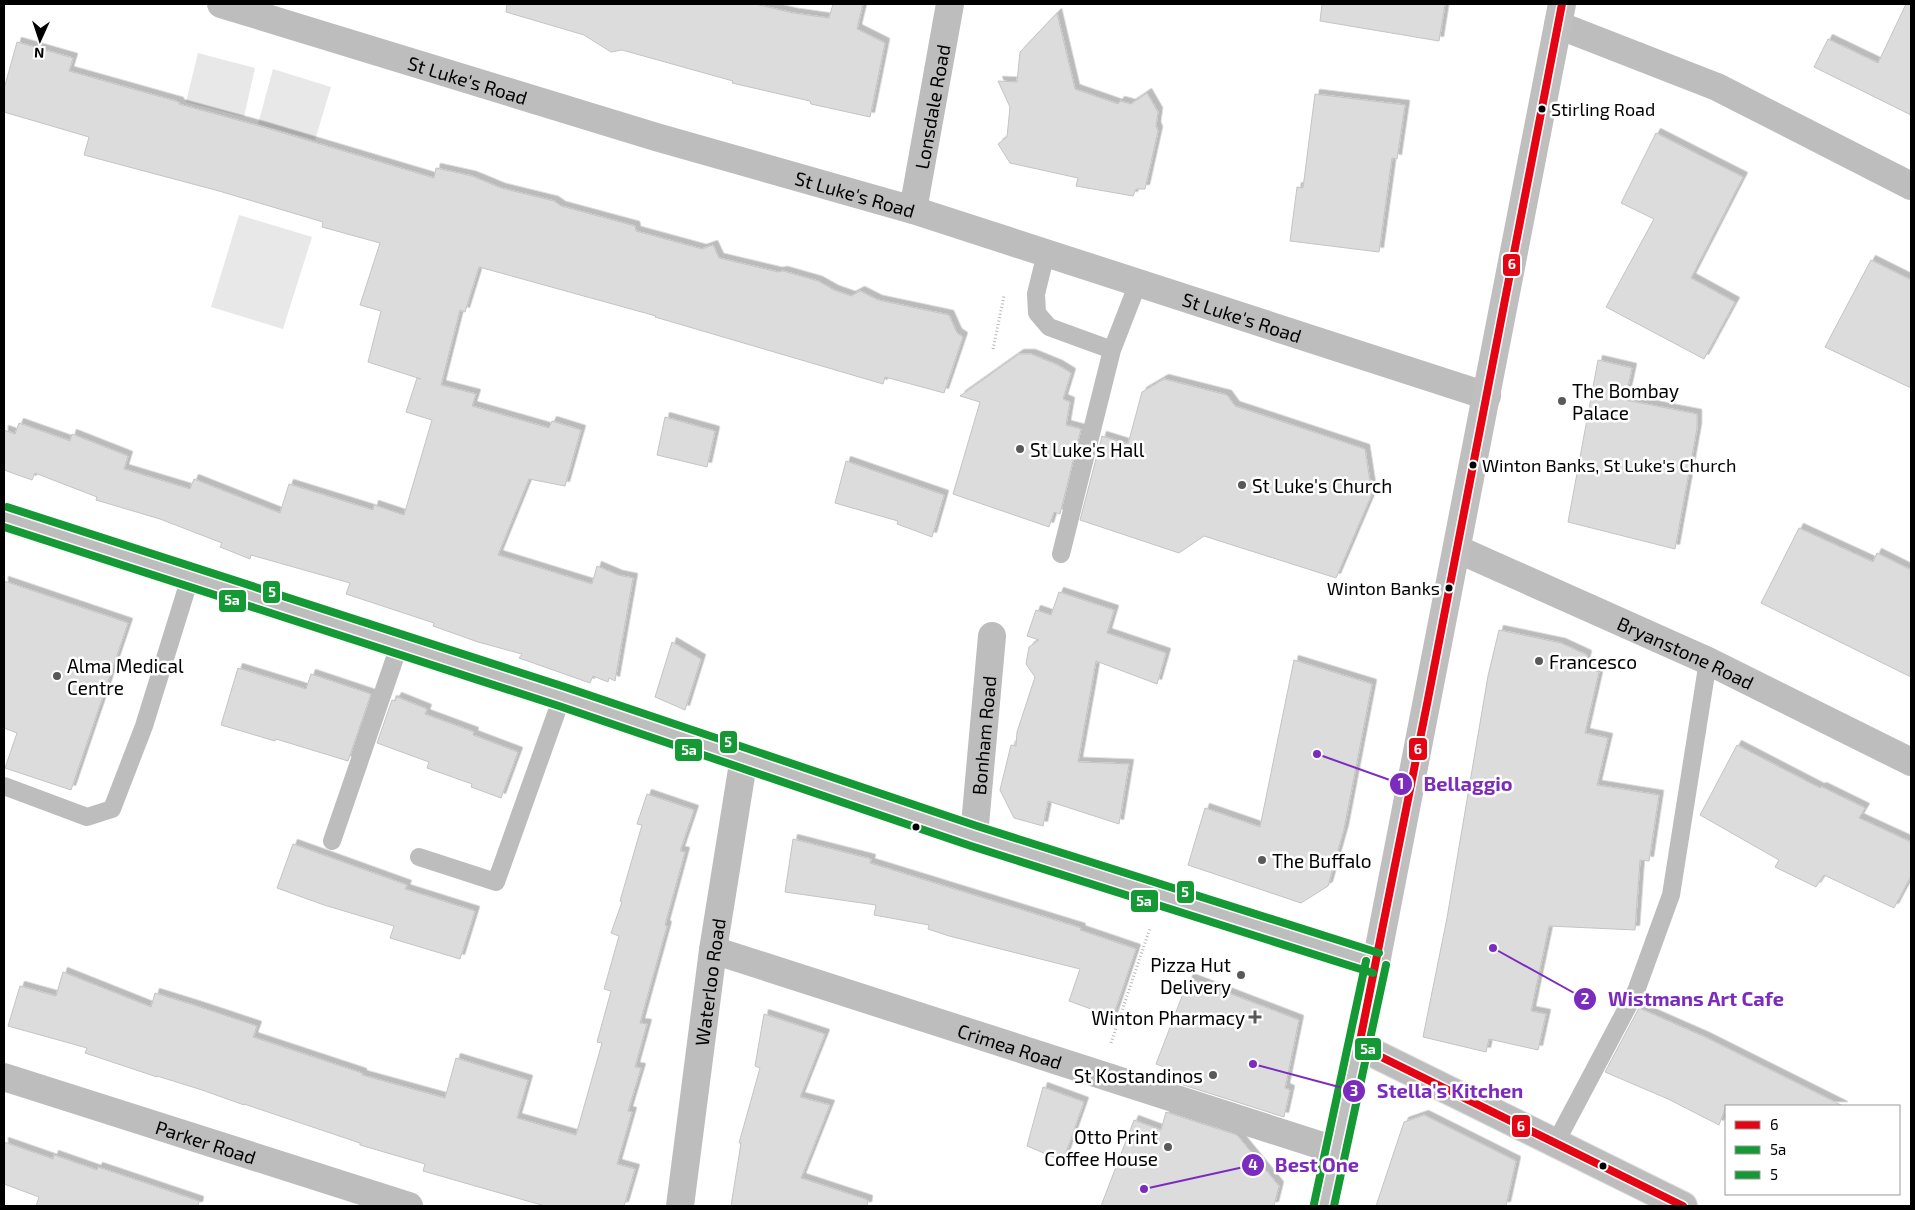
<svg xmlns="http://www.w3.org/2000/svg" width="1915" height="1210" viewBox="0 0 1915 1210" font-family="'Exo 2',sans-serif">
<defs>
<filter id="shadow"><feDropShadow dx="4.5" dy="-4.5" stdDeviation="0" flood-color="#0004"/></filter>
</defs>
<rect width="100%" height="100%" fill="#fff"/>
<path fill="#e8e8e8" d="M198,53L255,68L244,117L186,102Z
M273,69L331,87L315,140L258,124Z
M239,215L312,237L283,329L211,307Z"/>
<path fill="#dcdcdc" stroke="#c4c4c4" filter="url(#shadow)" d="M507,4H755L793,13L829,18L833,4H863L857,29L885,43L870,117L811,104L810,101L732,83L733,81L622,50L611,52L584,35L506,12Z
M1322,4H1445L1439,41L1320,21Z
M1906,4H1911V115L1814,67L1828,39L1878,63Z
M1057,13L1075,89L1118,104L1120,101L1131,104L1147,93L1158,112L1156,126L1158,131L1145,189H1136L1133,196L1076,186L1078,178L1010,163L998,144L1007,137L1010,107L998,81L1017,82L1020,52Z
M17,42L73,58L69,71L179,102V104L263,127L434,178L436,168L472,176L501,188L554,201L561,206L635,226L636,231L702,249L713,245L719,258L778,272L783,271L818,281L834,290L851,296L860,291L878,300L949,315L957,333L963,337L944,393L885,377L883,384L655,317L656,316L479,267L465,312L460,310L441,385L476,394L472,406L549,428L552,421L581,430L565,486L529,479L498,555L592,584L597,566L618,575L633,578L615,681L609,678L608,682L593,676L590,683L519,658L522,654L478,642L433,626L434,623L346,594L350,583L251,555L250,559L220,547L222,543L160,519L96,500L97,497L35,473L32,480L4,470V430L15,434L19,423L70,441L72,434L128,456L124,469L190,489L194,479L280,513L289,484L373,510L374,505L404,515L432,420L406,412L417,378L421,379L368,362L381,311L360,305L380,243L322,227L323,222L219,191L84,155L89,137L4,112V89Z
M1315,94L1405,105L1397,159L1392,158L1379,252L1290,241L1297,187L1303,188Z
M1656,133L1743,177L1691,278L1735,302L1704,359L1606,307L1654,219L1621,203Z
M1871,260L1911,280V388L1825,347Z
M1019,354H1031L1058,365L1071,373L1063,399L1070,402L1066,425L1081,429L1060,514L1054,512L1049,527L953,494L980,402L960,396Z
M1598,360L1632,368L1625,400L1697,414V428L1675,549L1568,522Z
M1164,379L1227,395L1235,406L1365,449L1372,494L1336,578L1204,536L1179,553L1080,520L1102,436L1128,444L1142,392Z
M665,417L715,431L707,467L657,455Z
M846,461L944,495L932,537L897,524L898,521L835,503Z
M1799,528L1873,562L1877,553L1911,570V677L1761,603Z
M4,581L128,623L71,790L5,768L17,733L4,728Z
M1059,592L1114,610L1107,633L1166,653L1157,684L1096,661L1078,762L1129,764L1119,824L1048,801L1043,826L1014,818L1000,790L1011,745L1016,746L1017,732L1035,677L1026,664L1029,647L1039,640L1027,636L1036,610L1051,615Z
M1499,630L1561,643L1587,655L1584,667L1599,672L1585,733L1608,738L1597,785L1659,795L1649,861L1640,860L1635,930L1549,926L1531,1011L1546,1014L1538,1050L1489,1039L1486,1052L1423,1037L1447,918L1488,676Z
M672,642L701,659L685,710L655,697Z
M1294,660L1372,684L1344,829L1328,886L1301,903L1188,865L1205,808L1260,827Z
M238,668L306,689L311,674L371,694L348,761L276,739L275,741L221,725Z
M397,697L427,709L425,714L474,732L473,735L518,752L501,798L471,787L472,784L427,768L429,762L377,743L392,700L395,701Z
M1737,745L1820,788L1822,787L1865,808L1859,818L1911,842V876L1894,908L1824,875L1816,887L1775,867L1779,860L1700,815Z
M647,794L694,810L680,851L685,852L665,925L667,926L640,1023L647,1024L635,1067L641,1068L628,1111L632,1112L617,1164L635,1169L624,1206H545L423,1171L425,1164L360,1145V1143L244,1104V1105L202,1090L157,1076V1077L85,1053L87,1048L8,1026L20,986L56,996L63,972L151,1007L155,993L200,1007L257,1026L253,1037L362,1073V1075L445,1098L456,1058L528,1080L517,1118L576,1135L602,1043L597,1042L611,991L604,989L619,936L611,933L622,902L620,901L642,825L637,824Z
M793,839L871,859L870,863L1081,928L1080,930L1136,949L1113,1017L1069,1001L1080,969L949,936L928,929L929,925L874,915L876,905L785,892Z
M293,844L407,885L405,889L475,911L460,959L390,938L394,926L324,905L277,888Z
M1189,978L1299,1020L1285,1088L1290,1090L1284,1117L1174,1082L1177,1072L1156,1064Z
M1639,1008L1705,1037L1843,1106H1726L1719,1125L1668,1099L1605,1072Z
M764,1014L825,1034L800,1097L830,1105L801,1178L868,1200L867,1206H731L741,1143H739L760,1068L755,1066Z
M1043,1087L1084,1102L1063,1161L1027,1146Z
M1166,1112L1237,1135L1279,1186L1274,1206H1101L1134,1120L1161,1130Z
M1424,1115L1516,1161L1506,1206H1376L1404,1122Z
M4,1142L53,1159L54,1155L97,1170L98,1167L199,1201L198,1206H36L39,1197L4,1184Z"/>
<g fill="none" stroke-linecap="round" stroke-linejoin="round">
<defs>
<path id="primary" d="M4,517L562,697L974,836L1376,963L1359,1046L1683,1206"/>
</defs>
<use href="#primary" stroke="#dbdbdb" stroke-width="30"/>
<path stroke="#b8b8b8" stroke-width="3" stroke-dasharray="1 2.5" stroke-linecap="butt" d="M993,349L1004,296
M1111,1043L1150,928"/>
<path stroke="#bdbdbd" stroke-width="18" d="M1046,253L1036,294L1037,313L1049,327L1112,350
M1061,554L1112,350L1138,283
M4,786L87,817L112,809L144,726L190,578
M332,841L399,646
M419,857L496,882L562,697
M1555,1144L1636,991L1671,895L1708,661"/>
<g stroke="#bdbdbd" stroke-width="28">
<path id="s1" d="M221,4L656,137L913,210L1487,396"/>
<path d="M1558,25L1717,87L1911,186"/>
<path id="s2" d="M913,210L950,4"/>
<path id="s3" d="M1457,549L1708,661L1911,762"/>
<path id="s4" d="M974,836L992,636"/>
<path id="s5" d="M713,950L1335,1150"/>
<path id="s6" d="M4,1077L409,1206"/>
<path id="s7" d="M680,1206L713,950L744,757"/>
</g>
<path stroke="#bfbfbf" stroke-width="28" d="M1376,963L1562,4
M1324,1206L1359,1046"/>
<use href="#primary" stroke="#bdbdbd" stroke-width="28"/>
<defs>
<path id="bus-1" d="M1359,1046L1428,699L1562,4
M1359,1046L1683,1206"/>
<path id="bus-2" d="M4,527L559,706L971,846L1373,973
M1334,1206L1386,965"/>
<path id="bus-3" d="M7,507L565,687L977,826L1379,953
M1314,1204L1366,961"/>
</defs>
<use href="#bus-1" stroke="#fff" stroke-width="11"/>
<use href="#bus-2" stroke="#fff" stroke-width="11"/>
<use href="#bus-3" stroke="#fff" stroke-width="11"/>
<use href="#bus-1" stroke="#e30513" stroke-width="8"/>
<use href="#bus-2" stroke="#149934" stroke-width="8"/>
<use href="#bus-3" stroke="#149934" stroke-width="8"/>
</g>
<g fill="#000" stroke="#fff" stroke-width="2">
<circle cx="1542" cy="109" r="4.5"/>
<circle cx="1473" cy="465" r="4.5"/>
<circle cx="1449" cy="588" r="4.5"/>
<circle cx="916" cy="827" r="4.5"/>
<circle cx="1603" cy="1166" r="4.5"/>
</g>
<g fill="#595959" stroke="#fff" stroke-width="2">
<circle cx="1562" cy="401" r="5"/>
<circle cx="1020" cy="449" r="5"/>
<circle cx="1242" cy="485" r="5"/>
<circle cx="1539" cy="661" r="5"/>
<circle cx="57" cy="676" r="5"/>
<circle cx="1262" cy="860" r="5"/>
<circle cx="1241" cy="975" r="5"/>
<path d="M1252.5 1009.5h5v5h5v5h-5v5h-5v-5h-5v-5h5z"/>
<circle cx="1213" cy="1075" r="5"/>
<circle cx="1168" cy="1147" r="5"/>
</g>
<g text-anchor="middle" dominant-baseline="central" stroke-width="5" stroke-linejoin="round" paint-order="stroke">
<g font-size="18" fill="#000" stroke="#fff" text-anchor="start">
<text x="1551" y="109">Stirling Road</text>
<text x="1482" y="465">Winton Banks, St Luke's Church</text>
<text x="1440" y="588" text-anchor="end">Winton Banks</text>
</g>
<g font-size="19" fill="#000" stroke="#fff">
<text stroke="none"><textPath href="#s1" startOffset="258">St Luke's Road</textPath></text>
<text stroke="none"><textPath href="#s2" startOffset="105">Lonsdale Road</textPath></text>
<text stroke="none"><textPath href="#s1" startOffset="662">St Luke's Road</textPath></text>
<text stroke="none"><textPath href="#s1" startOffset="1068">St Luke's Road</textPath></text>
<text stroke="none"><textPath href="#s3" startOffset="251">Bryanstone Road</textPath></text>
<text stroke="none"><textPath href="#s4" startOffset="101">Bonham Road</textPath></text>
<text stroke="none"><textPath href="#s7" startOffset="226">Waterloo Road</textPath></text>
<text stroke="none"><textPath href="#s5" startOffset="312">Crimea Road</textPath></text>
<text stroke="none"><textPath href="#s6" startOffset="212">Parker Road</textPath></text>
</g>
<g font-size="19" fill="#000" stroke="#fff" text-anchor="start">
<text x="1572" y="390">The Bombay<tspan x="1572" dy="22">Palace</tspan></text>
<text x="1030" y="449">St Luke's Hall</text>
<text x="1252" y="485">St Luke's Church</text>
<text x="1549" y="661">Francesco</text>
<text x="67" y="665">Alma Medical<tspan x="67" dy="22">Centre</tspan></text>
<text x="1272" y="860">The Buffalo</text>
<text x="1231" y="964" text-anchor="end">Pizza Hut<tspan x="1231" dy="22">Delivery</tspan></text>
<text x="1245" y="1017" text-anchor="end">Winton Pharmacy</text>
<text x="1203" y="1075" text-anchor="end">St Kostandinos</text>
<text x="1158" y="1136" text-anchor="end">Otto Print<tspan x="1158" dy="22">Coffee House</tspan></text>
</g>
</g>
<path fill="none" stroke="#7b2cbf" stroke-width="2" d="M1317 754L1401 784M1493 948L1585 999M1253 1064L1354 1091M1144 1189L1253 1165"/>
<g fill="#7b2cbf" stroke="#fff" stroke-width="2">
<circle cx="1317" cy="754" r="5"/>
<circle cx="1493" cy="948" r="5"/>
<circle cx="1253" cy="1064" r="5"/>
<circle cx="1144" cy="1189" r="5"/>
<circle cx="1401" cy="784" r="12"/>
<circle cx="1585" cy="999" r="12"/>
<circle cx="1354" cy="1091" r="12"/>
<circle cx="1253" cy="1165" r="12"/>
</g>
<g font-size="15" text-anchor="middle" font-weight="bold" fill="#fff">
<text x="1401" y="789">1</text>
<text x="1585" y="1004">2</text>
<text x="1354" y="1096">3</text>
<text x="1253" y="1170">4</text>
</g>
<g font-size="20" text-anchor="middle" font-weight="bold" fill="#7b2cbf" stroke="#fff" stroke-width="5" stroke-linejoin="round" paint-order="stroke">
<text x="1468" y="791">Bellaggio</text>
<text x="1696" y="1006">Wistmans Art Cafe</text>
<text x="1450" y="1098">Stella's Kitchen</text>
<text x="1317" y="1172">Best One</text>
</g>
<g stroke="#fff" stroke-width="2">
<rect x="1502" y="253" width="19" height="24" rx="5" fill="#e30513"/>
<rect x="262" y="580" width="19" height="24" rx="5" fill="#149934"/>
<rect x="218" y="589" width="29" height="24" rx="5" fill="#149934"/>
<rect x="719" y="730" width="19" height="24" rx="5" fill="#149934"/>
<rect x="1408" y="737" width="20" height="24" rx="5" fill="#e30513"/>
<rect x="674" y="738" width="29" height="24" rx="5" fill="#149934"/>
<rect x="1176" y="880" width="19" height="24" rx="5" fill="#149934"/>
<rect x="1130" y="889" width="29" height="24" rx="5" fill="#149934"/>
<rect x="1354" y="1037" width="28" height="24" rx="5" fill="#149934"/>
<rect x="1511" y="1114" width="20" height="24" rx="5" fill="#e30513"/>
</g>
<g font-size="14" text-anchor="middle" font-weight="bold" fill="#fff">
<text x="1512" y="269">6</text>
<text x="272" y="597">5</text>
<text x="232" y="605">5a</text>
<text x="728" y="747">5</text>
<text x="1418" y="754">6</text>
<text x="689" y="755">5a</text>
<text x="1185" y="897">5</text>
<text x="1144" y="906">5a</text>
<text x="1368" y="1054">5a</text>
<text x="1521" y="1131">6</text>
</g>
<rect width="1915" height="1210" fill="none" stroke="#000000" stroke-width="10"/>
<rect x="1725" y="1105" width="175" height="90" fill="#ffffff" stroke="#999999"/>
<rect x="1735" y="1121" width="25" height="8" fill="#e30513" stroke="#999999"/>
<text x="1770" y="1130" font-size="15" fill="#000000">6</text>
<rect x="1735" y="1146" width="25" height="8" fill="#149934" stroke="#999999"/>
<text x="1770" y="1155" font-size="15" fill="#000000">5a</text>
<rect x="1735" y="1171" width="25" height="8" fill="#149934" stroke="#999999"/>
<text x="1770" y="1180" font-size="15" fill="#000000">5</text>
<g transform="translate(40 40) rotate(183)" stroke="#ffffff" stroke-width="4" paint-order="stroke">
<path d="M0-4L9 19L0 12L-9 19Z" fill="#000000"/>
<text y="-8" font-size="14" font-weight="bold" text-anchor="middle" fill="#000000">N</text>
</g>
</svg>
